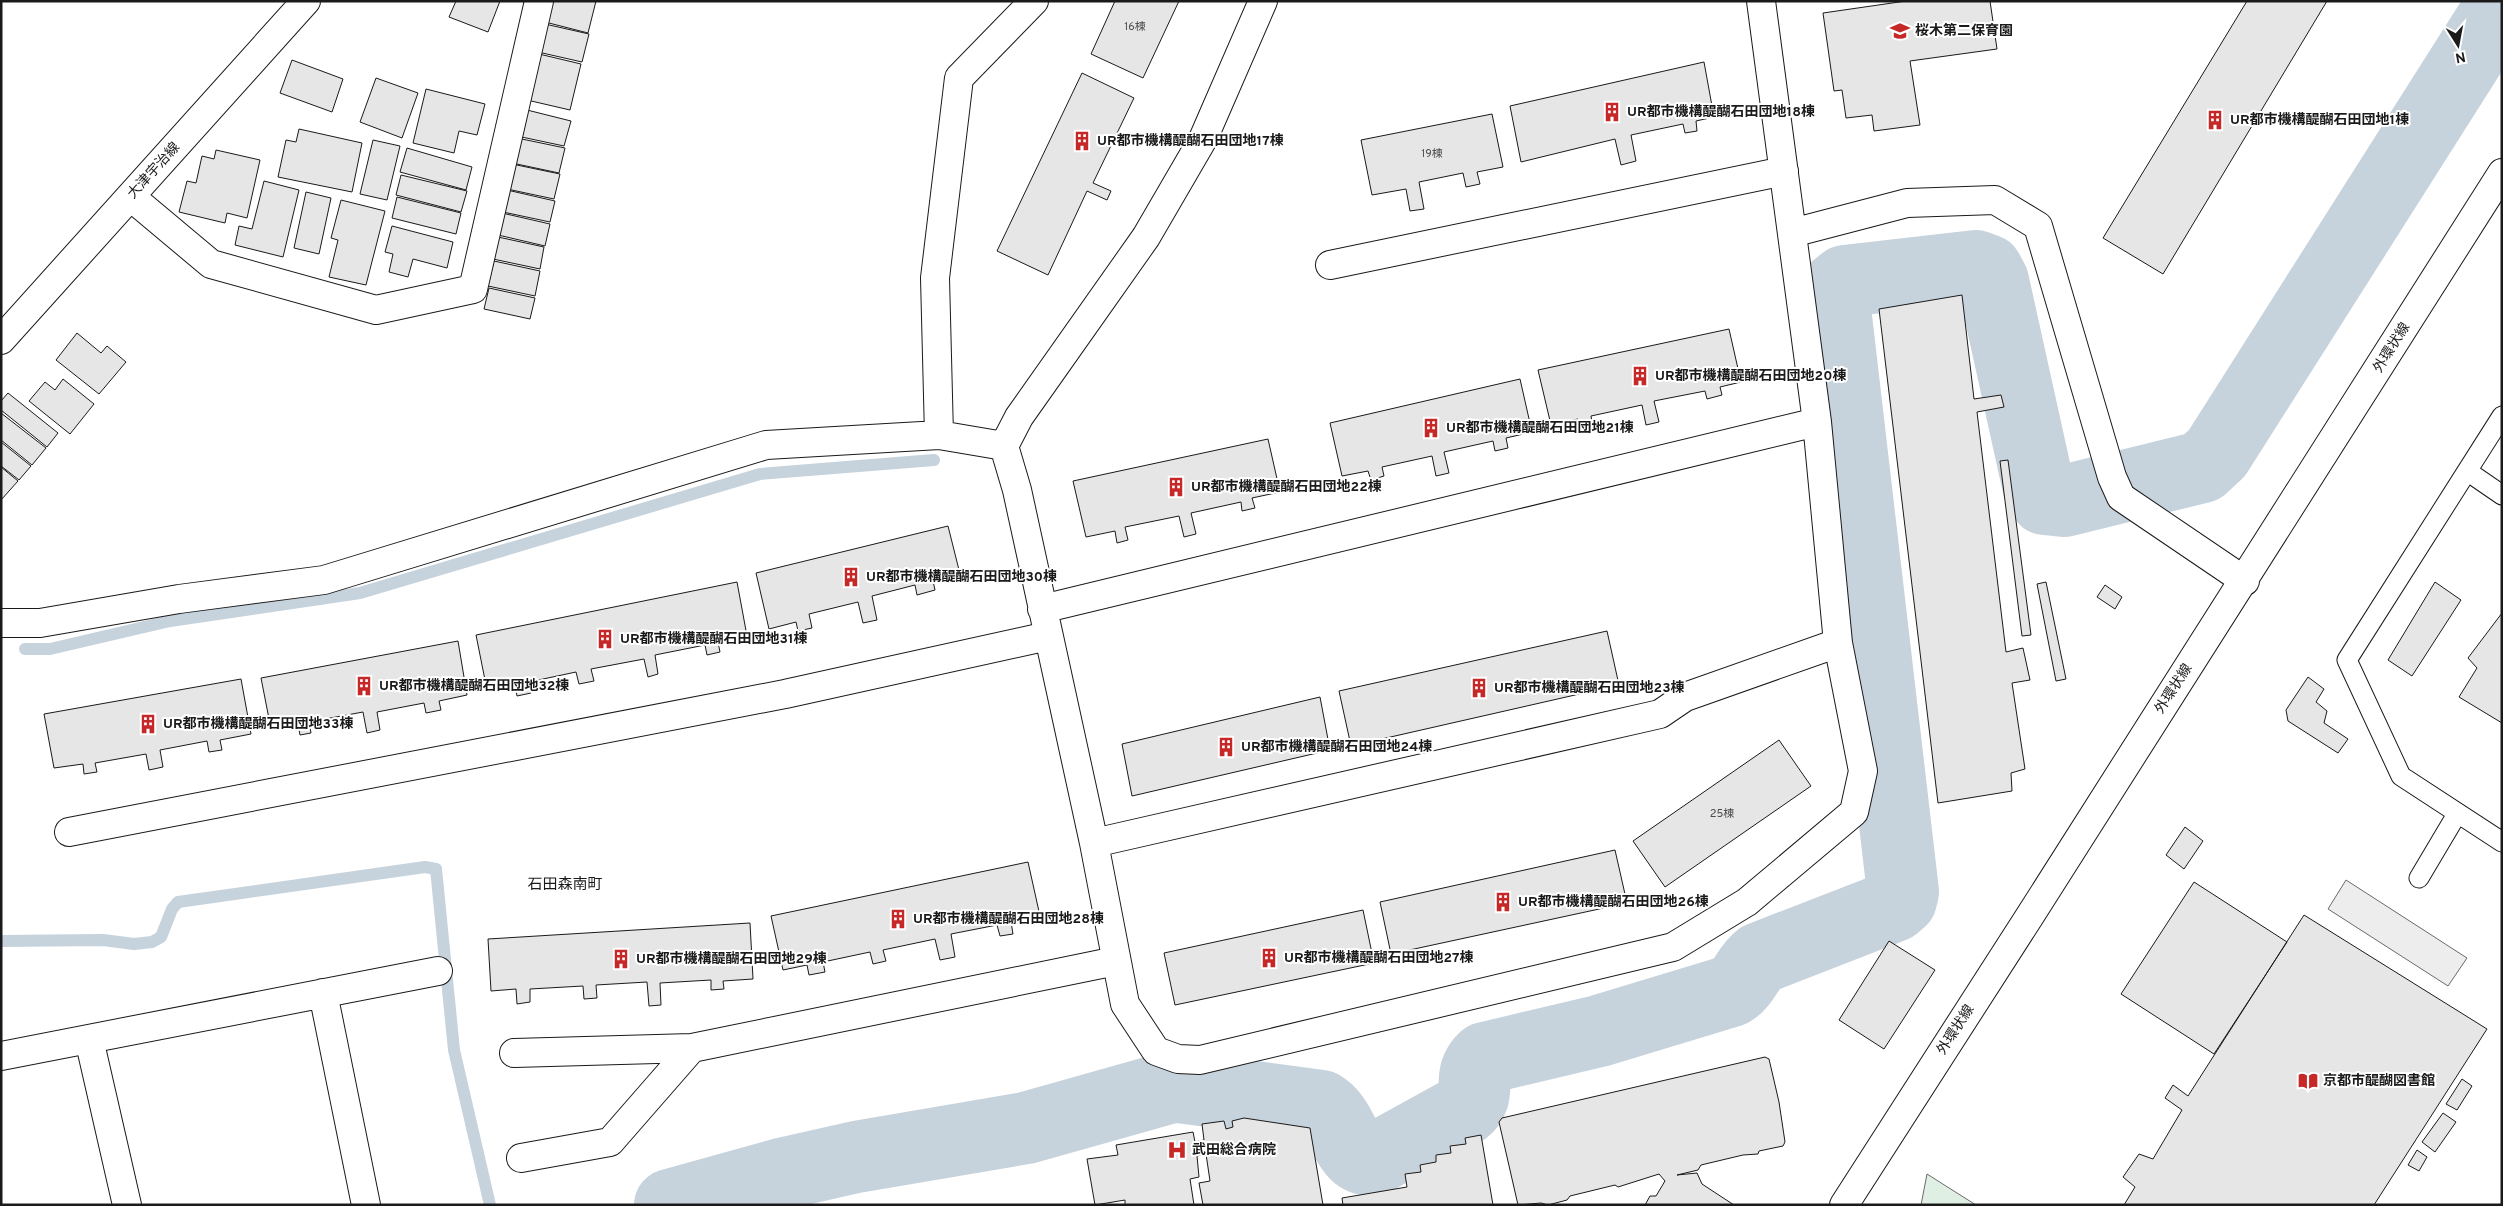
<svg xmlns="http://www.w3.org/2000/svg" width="2503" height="1206" viewBox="0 0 2503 1206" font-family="Overpass,'Noto Sans JP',sans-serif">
<rect width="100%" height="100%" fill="#fff"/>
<path fill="#e0efe3" stroke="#6a6a6a" d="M1927,1174L1976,1205H1921Z"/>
<path fill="#ededed" stroke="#6a6a6a" d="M2346,880L2467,958L2448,986L2328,909Z"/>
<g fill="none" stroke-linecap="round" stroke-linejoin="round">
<path stroke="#c6d2dc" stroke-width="12" d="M25,649H50L170,621L360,593L760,474L934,460
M1,941L103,940L134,944L152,942L161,937L172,909L178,902L425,867L436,869L454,1050L490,1205"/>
<path stroke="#c6d2dc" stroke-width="72" d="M670,1205L785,1173L856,1157L1026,1128L1168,1088L1179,1087L1321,1106C1347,1121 1344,1164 1375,1159L1464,1110C1484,1094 1465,1076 1485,1058L1599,1031L1731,991C1745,983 1747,968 1760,958L1894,906L1901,900L1903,892L1834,300L1835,289L1845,281L1976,266L1987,270L1993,281L2039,489L2045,499L2064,501L2202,467L2217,453L2502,4"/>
</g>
<path fill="#e6e6e6" stroke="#1a1a1a" d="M456,1H500L488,32L449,17Z
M550,1H596L588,33L545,22Z
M1115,1H1179L1143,78L1091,54Z
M1906,1H1990L1997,49L1910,61L1920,125L1874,131L1872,115L1846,118L1842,90L1834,91L1823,13Z
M2247,1H2327L2163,274L2103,238Z
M545,24L589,34L582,62L538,52Z
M539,54L581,64L570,110L527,100Z
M292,60L343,79L332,112L280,93Z
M1704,62L1714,117L1696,121L1697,131L1685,133L1683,124L1631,135L1636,161L1621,165L1615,139L1521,162L1510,106Z
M1082,73L1134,98L1093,183L1111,191L1107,200L1087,191L1048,275L997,251Z
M376,78L418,93L402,138L360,122Z
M426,89L485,104L477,135L459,131L454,153L413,143Z
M523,109L571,121L564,146L517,136Z
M1492,114L1503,167L1477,172L1480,184L1466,187L1463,173L1419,182L1424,209L1410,211L1406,189L1372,195L1361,140Z
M299,129L362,143L352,192L278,177L286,140L296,142Z
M517,138L565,148L559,173L512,163Z
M373,140L400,146L387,200L360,194Z
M407,148L472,167L466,190L400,172Z
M216,150L260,160L247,218L227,213L225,223L179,212L187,181L196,183L202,156L214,159Z
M512,164L560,174L554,199L507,189Z
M401,175L467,191L461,212L396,195Z
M264,181L299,190L283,257L235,245L239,226L252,229Z
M507,190L555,201L550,222L503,212Z
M306,192L331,198L319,254L294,248Z
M397,197L461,213L456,234L392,218Z
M341,200L385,211L366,285L329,277L338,240L331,238Z
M502,213L550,224L545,246L498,235Z
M392,226L453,242L447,268L413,259L408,277L389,272L393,254L385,252Z
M498,237L544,247L540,269L493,259Z
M494,261L540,271L535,296L488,286Z
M489,288L535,298L530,319L484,309Z
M1962,295L1974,399L2001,395L2004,407L1977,412L2006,652L2023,648L2030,680L2012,683L2025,769L2011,773L2012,791L1938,803L1879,309Z
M1729,329L1741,382L1720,387L1722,395L1707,399L1705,391L1654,401L1659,422L1646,425L1642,405L1591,416L1593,428L1580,430L1578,419L1551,425L1538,370Z
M77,333L101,353L107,346L126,362L99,394L56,360Z
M63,379L94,404L70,434L29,401L45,382L55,390Z
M1520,379L1532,432L1506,438L1508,448L1495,451L1493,441L1444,452L1449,473L1436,476L1432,456L1382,467L1384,476L1371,480L1368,471L1342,476L1330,423Z
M8,393L58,433L47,447L1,410V401Z
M1,413L46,448L32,465L1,440Z
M1268,439L1280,492L1252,498L1255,508L1242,511L1241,502L1191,513L1196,534L1184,537L1179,516L1125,527L1128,540L1117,543L1115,531L1086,537L1073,481Z
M1,442L31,466L19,480L1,466Z
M2008,460L2031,635L2022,636L2000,461Z
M1,467L18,481L1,500Z
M948,526L960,574L933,581L935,590L917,595L915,585L872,596L877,620L863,623L858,602L809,614L812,628L798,631L796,622L769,629L756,573Z
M737,582L747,636L718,642L720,652L707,655L705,645L655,655L658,674L648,677L644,659L591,669L594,681L579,684L576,672L529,682L531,693L517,696L515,685L487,690L476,635Z
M2046,582L2066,679L2056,681L2037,584Z
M2435,582L2461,600L2412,676L2388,660Z
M2105,585L2122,597L2115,609L2097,597Z
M2502,613V723L2459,697L2477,668L2468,658Z
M1607,631L1619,685L1351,746L1339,691Z
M458,641L467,695L439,701L441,710L426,713L424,703L377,712L380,730L367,733L363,712L309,722L311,733L300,735L298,724L271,729L261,678Z
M2308,677L2324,689L2316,702L2327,711L2324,723L2348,739L2338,753L2288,721L2286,710Z
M241,679L251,734L220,740L222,750L209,752L207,741L160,750L163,767L149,770L146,754L95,763L97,772L84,774L83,764L54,768L44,714Z
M1320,697L1330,750L1132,796L1122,744Z
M1779,740L1811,786L1665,887L1633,841Z
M2185,827L2203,841L2184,869L2166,855Z
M1615,850L1627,903L1391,954L1380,902Z
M1028,862L1040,916L1011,922L1013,934L1000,936L997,925L951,934L955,957L940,960L935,939L883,950L886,961L873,964L870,952L823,962L825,972L809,975L807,965L783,970L771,916Z
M2194,882L2287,942L2214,1054L2121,994Z
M1363,910L1374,963L1175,1005L1164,953Z
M2304,915L2487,1029L2374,1205H2124L2135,1187L2123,1177L2139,1154L2153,1159L2182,1110L2165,1098L2173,1085L2188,1096Z
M750,923L753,979L723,981L724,989L711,990V980L660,983L661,1005L649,1006L647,982L596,985L597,998L584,999L583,986L530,989V1002L517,1004L516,989L491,991L488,939Z
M1889,941L1935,970L1884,1049L1839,1020Z
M1765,1057L1769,1059L1779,1102L1785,1142L1783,1146L1759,1151L1758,1154L1743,1155L1701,1165L1698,1170L1677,1175L1697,1173L1702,1184L1734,1205H1645L1650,1196H1656L1665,1181L1659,1174L1618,1187L1615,1185L1570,1196L1567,1200L1548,1205L1541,1203L1518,1205L1499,1122L1502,1118Z
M2462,1079L2472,1086L2457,1110L2446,1104Z
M2443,1113L2456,1122L2435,1152L2422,1142Z
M1244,1118L1310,1128L1323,1205H1203L1199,1183L1210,1181L1206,1154L1197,1156L1199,1177L1190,1179L1194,1205H1125V1200L1095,1205L1087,1159L1118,1155L1116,1145L1193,1132L1195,1142L1204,1140L1202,1124L1224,1121L1226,1129L1233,1127L1232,1121Z
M1481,1135L1493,1205H1343L1342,1198L1407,1187L1405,1174L1421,1172L1420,1165L1436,1162V1155L1451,1153L1450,1146L1466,1144L1465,1138Z
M2417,1150L2427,1157L2419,1171L2408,1165Z"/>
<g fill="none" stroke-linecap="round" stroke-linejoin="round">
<defs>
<path id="service" d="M2502,416L2347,660L2401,776L2502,842
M2467,471L2502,495
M2419,878L2457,814"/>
<path id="minor" d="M1263,1L1203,139L1146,237L1019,417L1004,446L1017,490L1094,843L1125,1004L1156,1051L1178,1059L1200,1060L1673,947L1747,902L1854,812L1863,771L1838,643L1817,422L1761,1
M131,197L211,264L376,310L473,289L539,1
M1792,233L1907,203L1995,200L2038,226L2112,477L2121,497L2245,581
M1330,265L1784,171
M939,435L1004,446
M1042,609L1817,422
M1,623H40L179,599L324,580L766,445L939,435L935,278L959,78L1034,1
M69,832L785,694L1048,636
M1094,843L1660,714L1685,697L1838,643
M323,993L366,1205
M89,1039L127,1205
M514,1053L692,1048
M1,1056L438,971
M521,1158L610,1142L692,1048L1116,961"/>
<path id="tertiary" d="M1844,1205C2065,862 2285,518 2502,173"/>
<path id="primary" d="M1,340L306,1"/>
</defs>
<use href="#service" stroke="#1a1a1a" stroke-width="21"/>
<use href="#minor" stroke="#1a1a1a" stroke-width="30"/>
<use href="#tertiary" stroke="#1a1a1a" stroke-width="30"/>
<use href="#primary" stroke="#1a1a1a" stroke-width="30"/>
<use href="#service" stroke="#fff" stroke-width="19"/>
<use href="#minor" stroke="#fff" stroke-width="28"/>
<use href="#tertiary" stroke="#fff" stroke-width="28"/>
<use href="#primary" stroke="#fff" stroke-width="28"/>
</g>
<defs>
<symbol id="school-bare" viewBox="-9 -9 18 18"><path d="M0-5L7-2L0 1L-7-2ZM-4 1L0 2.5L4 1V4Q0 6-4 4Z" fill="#c62828" stroke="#fff" stroke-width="2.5" paint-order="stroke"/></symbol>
<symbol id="building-bare" viewBox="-9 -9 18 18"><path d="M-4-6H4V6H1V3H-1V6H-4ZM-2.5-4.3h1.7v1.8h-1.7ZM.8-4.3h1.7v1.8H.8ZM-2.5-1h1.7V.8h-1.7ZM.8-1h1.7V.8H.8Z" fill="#c62828" stroke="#fff" stroke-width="2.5" paint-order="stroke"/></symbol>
<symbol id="library-bare" viewBox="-9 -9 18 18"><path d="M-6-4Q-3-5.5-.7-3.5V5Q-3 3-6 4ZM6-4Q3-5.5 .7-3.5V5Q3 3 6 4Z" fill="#c62828" stroke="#fff" stroke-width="2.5" paint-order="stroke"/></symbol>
<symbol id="hospital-bare" viewBox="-9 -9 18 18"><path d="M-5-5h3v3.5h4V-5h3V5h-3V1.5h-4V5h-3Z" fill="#c62828" stroke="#fff" stroke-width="2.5" paint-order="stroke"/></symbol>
</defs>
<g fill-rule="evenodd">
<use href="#school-bare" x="1886" y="17" width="28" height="28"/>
<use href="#building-bare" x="1598" y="98" width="28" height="28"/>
<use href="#building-bare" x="2201" y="106" width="28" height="28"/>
<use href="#building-bare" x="1068" y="127" width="28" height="28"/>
<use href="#building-bare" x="1626" y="362" width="28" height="28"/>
<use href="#building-bare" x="1417" y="414" width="28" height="28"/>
<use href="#building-bare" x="1162" y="473" width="28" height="28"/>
<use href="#building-bare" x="837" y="563" width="28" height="28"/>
<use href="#building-bare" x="591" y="625" width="28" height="28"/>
<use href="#building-bare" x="350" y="672" width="28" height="28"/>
<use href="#building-bare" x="1465" y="674" width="28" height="28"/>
<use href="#building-bare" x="134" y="710" width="28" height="28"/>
<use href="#building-bare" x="1212" y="733" width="28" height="28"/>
<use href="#building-bare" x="1489" y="888" width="28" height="28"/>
<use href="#building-bare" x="884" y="905" width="28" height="28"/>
<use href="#building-bare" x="1255" y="944" width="28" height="28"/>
<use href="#building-bare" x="607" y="945" width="28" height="28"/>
<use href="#library-bare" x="2294" y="1067" width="28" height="28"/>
<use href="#hospital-bare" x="1163" y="1136" width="28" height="28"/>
</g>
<g text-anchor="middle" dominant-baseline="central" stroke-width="4" stroke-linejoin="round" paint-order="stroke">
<g font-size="11" fill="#4d4d4d">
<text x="1135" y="27">16棟</text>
<text x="1432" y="154">19棟</text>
<text x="1722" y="814">25棟</text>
</g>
<g font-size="14" font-weight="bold" fill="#1a1a1a" stroke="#fff" text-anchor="start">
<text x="1915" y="31">桜木第二保育園</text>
<text x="1627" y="112">UR都市機構醍醐石田団地18棟</text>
<text x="2230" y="120">UR都市機構醍醐石田団地1棟</text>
<text x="1097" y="141">UR都市機構醍醐石田団地17棟</text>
<text x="1655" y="376">UR都市機構醍醐石田団地20棟</text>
<text x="1446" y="428">UR都市機構醍醐石田団地21棟</text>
<text x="1191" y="487">UR都市機構醍醐石田団地22棟</text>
<text x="866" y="577">UR都市機構醍醐石田団地30棟</text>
<text x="620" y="639">UR都市機構醍醐石田団地31棟</text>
<text x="379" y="686">UR都市機構醍醐石田団地32棟</text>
<text x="1494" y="688">UR都市機構醍醐石田団地23棟</text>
<text x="163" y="724">UR都市機構醍醐石田団地33棟</text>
<text x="1241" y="747">UR都市機構醍醐石田団地24棟</text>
<text x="1518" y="902">UR都市機構醍醐石田団地26棟</text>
<text x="913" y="919">UR都市機構醍醐石田団地28棟</text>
<text x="1284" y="958">UR都市機構醍醐石田団地27棟</text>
<text x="636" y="959">UR都市機構醍醐石田団地29棟</text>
<text x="2323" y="1081">京都市醍醐図書館</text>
<text x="1192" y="1150">武田総合病院</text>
</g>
<g font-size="14" fill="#1a1a1a" stroke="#fff">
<text transform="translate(154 171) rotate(-48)">大津宇治線</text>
<text transform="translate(2392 348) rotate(-58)">外環状線</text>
<text transform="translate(2174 689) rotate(-57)">外環状線</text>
<text transform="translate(1956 1030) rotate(-57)">外環状線</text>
</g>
<g font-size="15" fill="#1a1a1a" stroke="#fff">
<text x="565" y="885">石田森南町</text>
</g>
</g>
<rect width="2503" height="1206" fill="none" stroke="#1a1a1a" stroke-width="5"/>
<g transform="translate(2458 45) rotate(169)" stroke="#ffffff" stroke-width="4" paint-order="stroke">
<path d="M0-4L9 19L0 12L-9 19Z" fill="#1a1a1a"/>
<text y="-8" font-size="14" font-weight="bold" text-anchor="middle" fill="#1a1a1a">N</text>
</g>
</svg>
